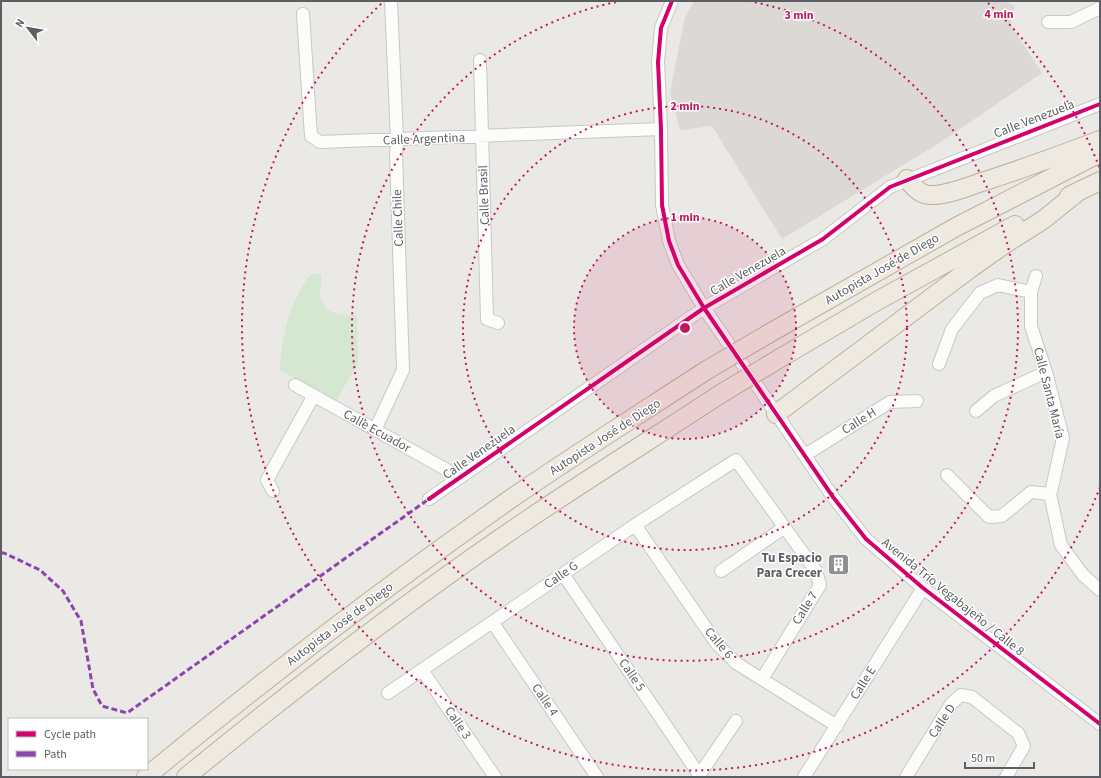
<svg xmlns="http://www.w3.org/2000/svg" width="1101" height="778" viewBox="0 0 1101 778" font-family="'Source Sans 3',sans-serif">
<rect width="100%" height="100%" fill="#ebe9e5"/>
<path fill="#dbd8d5" d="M694,1H1005L1015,6L1010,24L1042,73L941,142L782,239L712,126L680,130L670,92L685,17Z"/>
<path fill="#d5e6d1" d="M318,273L321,275C322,281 320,286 320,291C322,314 338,316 357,315L358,363L336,401L280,370C281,337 290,300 311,274Z"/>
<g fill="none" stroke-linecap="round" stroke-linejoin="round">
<defs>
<path id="minor" d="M672,1L661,28L658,62L661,129L662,205L669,241L678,265L704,308L833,497L866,539L923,588L1100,724
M303,14L311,136L320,142L661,129
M1048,22H1071L1100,8
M480,60L487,319L498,323
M1036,276L1031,292V326L1046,372L1063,438L1052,488L1050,494L1061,545L1083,575L1100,590
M939,364L952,329L980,293L998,285L1031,292
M295,385L447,470L455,481
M976,411L994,396L1046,372
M375,430L403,370L396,154L397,140L391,1
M805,455L890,402L917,401
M947,475L989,517L1002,516L1031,492L1050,494
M273,491L267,480L314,395
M429,499L704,308L823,239L890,187L1100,104
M635,525L717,644L736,663L837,726
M721,571L785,527
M563,574L700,776
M493,623L597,777
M422,670L495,777
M388,693L635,525L736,460L816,571L820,585L762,679
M698,777L736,721
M804,777L923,588
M906,777L951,704L961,695L972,697L1010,727L1018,733L1024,746L1006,777"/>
<path id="highway" d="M907,179C913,186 919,194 929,195C945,196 967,187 982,182C1022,169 1061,155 1100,140
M1069,196L1100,181
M768,334L956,227L1100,153
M782,357L877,301L1015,225
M776,414L971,268L1005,244L1043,220L1079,191
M146,777C263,680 384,588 509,500C574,455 641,413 707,370
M186,777C297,686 411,598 530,518C594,475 658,435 722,393"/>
</defs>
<use href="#minor" stroke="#c7c8c7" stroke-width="14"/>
<use href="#highway" stroke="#c0b095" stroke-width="20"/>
<use href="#minor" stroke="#fcfcfb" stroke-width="12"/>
<use href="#highway" stroke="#eee9e1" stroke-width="18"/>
<defs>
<path id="highway-bridge" d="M707,370L768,334
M722,393L782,357"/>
</defs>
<use href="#highway-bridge" stroke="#c0b095" stroke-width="20" stroke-linecap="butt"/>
<use href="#highway-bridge" stroke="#eee9e1" stroke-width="18"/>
<path stroke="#8e44ad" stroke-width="3" stroke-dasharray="6 3" stroke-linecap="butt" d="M1,553H4L40,570L63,591L81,621L93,689L102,706L127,713L429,499"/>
<defs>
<path id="cycleway" d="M672,1L661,28L658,62L661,129L662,205L669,241L678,265L704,308L833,497L866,539L923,588L1100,724
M429,499L704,308L823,239L890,187L1100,104"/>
</defs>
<use href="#cycleway" stroke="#fff" stroke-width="6"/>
<use href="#cycleway" stroke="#d6006c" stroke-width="4"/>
</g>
<circle cx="685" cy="328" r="111" fill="#c2185b" fill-opacity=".12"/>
<g fill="none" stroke="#c2185b" stroke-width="2" stroke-dasharray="2 4">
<circle cx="685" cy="328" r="111"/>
<circle cx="685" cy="328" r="222"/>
<path d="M749 1A333 333 0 1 1 621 1"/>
<path d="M1100 487A444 444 0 1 1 382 3M988 3A444 444 0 0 1 1100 169"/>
</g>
<defs>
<symbol id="building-square" viewBox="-11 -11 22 22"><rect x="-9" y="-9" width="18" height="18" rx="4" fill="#8d8f90" stroke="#fff"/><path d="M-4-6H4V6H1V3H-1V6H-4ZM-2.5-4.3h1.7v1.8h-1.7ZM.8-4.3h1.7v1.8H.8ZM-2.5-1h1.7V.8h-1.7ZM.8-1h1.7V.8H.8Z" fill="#fff"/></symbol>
</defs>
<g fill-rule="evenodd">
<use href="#building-square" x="826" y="552" width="25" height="25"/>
</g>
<g text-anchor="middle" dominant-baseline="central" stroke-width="3" stroke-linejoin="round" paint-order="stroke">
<g font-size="13" fill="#5b5f63" stroke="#fff">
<text transform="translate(1034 119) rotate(-21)">Calle Venezuela</text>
<text transform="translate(424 139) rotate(-2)">Calle Argentina</text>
<text transform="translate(484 195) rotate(-92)">Calle Brasil</text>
<text transform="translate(398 218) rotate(-92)">Calle Chile</text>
<text transform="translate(882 269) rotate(-30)">Autopista José de Diego</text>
<text transform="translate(748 271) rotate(-30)">Calle Venezuela</text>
<text transform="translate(1049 393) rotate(76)">Calle Santa María</text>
<text transform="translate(859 421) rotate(-32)">Calle H</text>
<text transform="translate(377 431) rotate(29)">Calle Ecuador</text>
<text transform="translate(605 437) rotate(-33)">Autopista José de Diego</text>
<text transform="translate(479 452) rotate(-35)">Calle Venezuela</text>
<text transform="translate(561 575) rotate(-35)">Calle G</text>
<text transform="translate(953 597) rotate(39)">Avenida Trío Vegabajeño / Calle 8</text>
<text transform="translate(805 608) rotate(-58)">Calle 7</text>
<text transform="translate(340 624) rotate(-37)">Autopista José de Diego</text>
<text transform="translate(719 643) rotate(50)">Calle 6</text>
<text transform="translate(632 675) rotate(56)">Calle 5</text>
<text transform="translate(863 683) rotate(-58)">Calle E</text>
<text transform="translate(545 700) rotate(56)">Calle 4</text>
<text transform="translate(942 721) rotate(-56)">Calle D</text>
<text transform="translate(458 723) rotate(56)">Calle 3</text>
</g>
<g font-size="13" font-weight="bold" fill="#5b5f63" stroke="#fff" text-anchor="end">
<text x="822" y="558">Tu Espacio<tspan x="822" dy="15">Para Crecer</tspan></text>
</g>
</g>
<circle cx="685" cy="328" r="6" fill="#c2185b" stroke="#fff" stroke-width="2"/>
<g font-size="12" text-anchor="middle" font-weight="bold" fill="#c2185b" stroke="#fff" stroke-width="3" stroke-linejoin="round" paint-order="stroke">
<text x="999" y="18">4 min</text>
<text x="799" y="19">3 min</text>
<text x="685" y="110">2 min</text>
<text x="685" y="221">1 min</text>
</g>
<rect width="1101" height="778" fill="none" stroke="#5b5f63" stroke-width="4"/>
<rect x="8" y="718" width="140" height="52" fill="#ffffff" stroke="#bdbfc1"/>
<rect x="16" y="731" width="20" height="6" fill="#d6006c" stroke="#bdbfc1"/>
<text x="44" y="738" font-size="12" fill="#5b5f63">Cycle path</text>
<rect x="16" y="751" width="20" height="6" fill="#8e44ad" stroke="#bdbfc1"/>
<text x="44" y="758" font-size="12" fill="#5b5f63">Path</text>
<g transform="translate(28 28) rotate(301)" stroke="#ffffff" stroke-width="3" paint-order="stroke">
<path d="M0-3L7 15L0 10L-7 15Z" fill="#5b5f63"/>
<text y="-6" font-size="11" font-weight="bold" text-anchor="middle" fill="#5b5f63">N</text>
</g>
<path d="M965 762v6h69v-6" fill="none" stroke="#5b5f63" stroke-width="2"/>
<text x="971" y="762" font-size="12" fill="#5b5f63" stroke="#ffffff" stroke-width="3" paint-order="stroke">50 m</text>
</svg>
